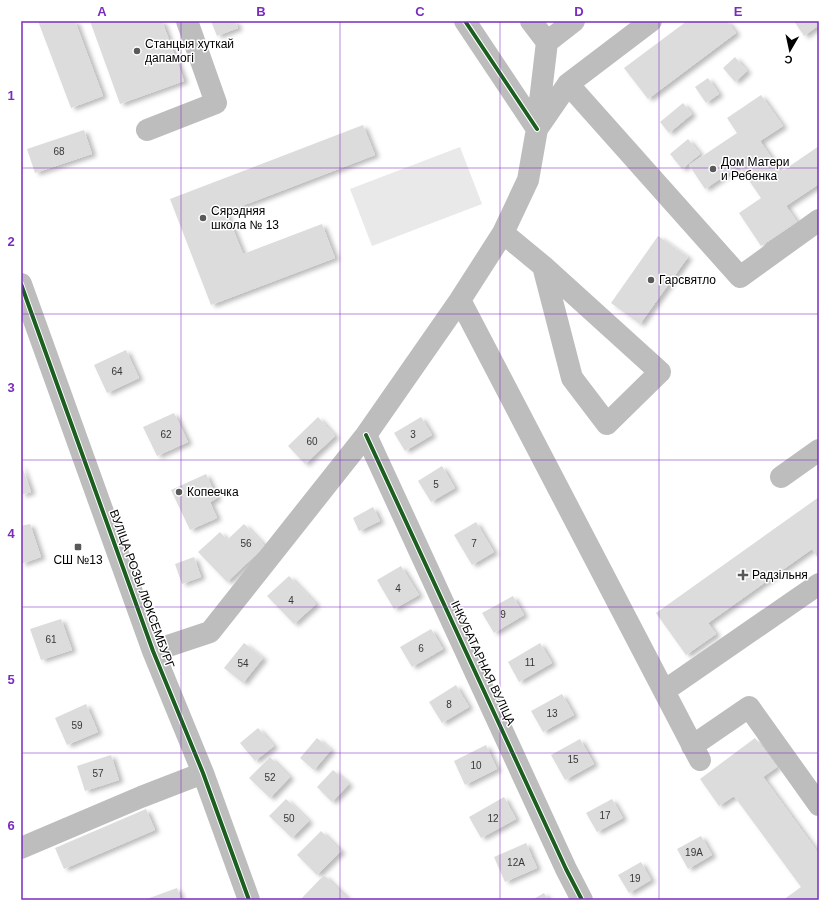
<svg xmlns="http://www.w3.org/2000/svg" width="840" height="921" viewBox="0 0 840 921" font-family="Arial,sans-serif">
<defs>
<filter id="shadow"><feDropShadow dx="4.5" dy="2.5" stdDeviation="2" flood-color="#0004"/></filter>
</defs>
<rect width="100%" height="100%" fill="#fff"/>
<path fill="#e9e9e9" d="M460,147L482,204L372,246L350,189Z"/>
<path fill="#dcdcdc" filter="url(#shadow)" d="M38,21H75L103,96L71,108Z
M90,21H162L184,81L120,104Z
M211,21H235L238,28L217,36Z
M687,21H727L736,33L648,99L624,68Z
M794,21H819V25L804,36Z
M735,57L747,71L735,82L723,68Z
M708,78L719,94L706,103L695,87Z
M761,95L783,126L760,141L781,172L819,146V184L786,206L797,222L761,246L739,213L761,198L739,166L705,189L689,165L737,133L727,118Z
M683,103L692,114L669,133L660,122Z
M363,125L375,155L226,212L243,254L322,224L335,258L211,305L170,199Z
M84,130L92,154L35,173L27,149Z
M688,139L700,154L682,169L670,154Z
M658,236L688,257L640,324L611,303Z
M126,350L139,378L107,393L94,365Z
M174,413L188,442L157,456L143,427Z
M318,417L335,436L305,464L288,446Z
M421,417L432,435L405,451L394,433Z
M21,464L31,492L21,495Z
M442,466L455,488L431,502L418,481Z
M206,474L217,498L210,502L217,518L190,530L171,490Z
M819,497V559L812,549L708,623L716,634L686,655L656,613Z
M373,507L380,521L359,531L353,518Z
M476,522L494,552L472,565L454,535Z
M30,524L41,557L21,564V526Z
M244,524L265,546L227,582L198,552L220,532L227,540Z
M194,557L201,577L182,584L175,564Z
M401,566L419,595L394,609L377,580Z
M289,576L316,604L294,624L267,596Z
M513,596L524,615L494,633L482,613Z
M61,619L72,650L41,660L30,629Z
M431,629L443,649L412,667L400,647Z
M244,643L263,658L243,683L224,668Z
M540,643L552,663L519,682L508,662Z
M456,685L469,707L442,723L429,702Z
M562,694L574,715L543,732L531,711Z
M86,704L98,732L67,745L55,718Z
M258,728L274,746L255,761L240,743Z
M317,738L331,750L314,770L300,758Z
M755,738L777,767L763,777L819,854V900H783L801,887L734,796L719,806L700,779Z
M580,739L594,764L565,780L551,755Z
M486,745L497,769L465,785L454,761Z
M111,755L119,780L85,791L77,766Z
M270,757L290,777L270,798L249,778Z
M333,770L349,784L332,802L317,787Z
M504,797L516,819L481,838L469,817Z
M286,799L309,821L292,838L269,816Z
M612,799L623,818L597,832L586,813Z
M146,809L155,830L64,869L55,848Z
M321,831L341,851L317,875L297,855Z
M701,836L712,855L688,869L677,849Z
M526,843L537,868L505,882L494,857Z
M641,862L651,880L629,893L618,875Z
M324,875L347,898L345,900H300Z
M177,888L181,900H144Z
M544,893L548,900H532Z"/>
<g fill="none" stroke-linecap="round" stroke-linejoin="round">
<path stroke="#bdbdbd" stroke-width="22" d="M465,21L537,129
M531,21L547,42
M568,84L740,277L819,220
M537,126L547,42L574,21
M147,130L216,103L187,21
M503,233L543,266L660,372L607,424L572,378L543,266
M21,284L153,651L203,773L249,900
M460,300L700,760
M366,435L566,869L582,900
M781,477L819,450
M153,651L210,632L366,435L460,300L503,233L528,180L537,129L568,84L651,21
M664,691L819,584
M692,746L749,707L819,805
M21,848L141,797L203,773"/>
<defs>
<path id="cycleway" d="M465,21L537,129
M21,284L153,651L203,773L249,900
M366,435L566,869L582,900"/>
</defs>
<use href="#cycleway" stroke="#fff" stroke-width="6"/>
<use href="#cycleway" stroke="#1b5e20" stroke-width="4"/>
</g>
<path fill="none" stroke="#7b2cbf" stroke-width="1" stroke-opacity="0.55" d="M181,21V900M340,21V900M500,21V900M659,21V900M21,168H819M21,314H819M21,460H819M21,607H819M21,753H819"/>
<g fill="#595959" stroke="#fff" stroke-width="1.5">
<circle cx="137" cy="51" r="4"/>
<circle cx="713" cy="169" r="4"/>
<circle cx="203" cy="218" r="4"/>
<circle cx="651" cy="280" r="4"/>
<circle cx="179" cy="492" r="4"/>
<rect x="74" y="543" width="8" height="8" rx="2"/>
<path d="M741 569h4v4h4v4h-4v4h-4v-4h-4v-4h4z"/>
</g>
<g text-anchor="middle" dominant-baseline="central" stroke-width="3" stroke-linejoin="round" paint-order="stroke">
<g font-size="10" fill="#373737">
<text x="59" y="151">68</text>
<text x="117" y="371">64</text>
<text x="166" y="434">62</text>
<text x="413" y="434">3</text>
<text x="312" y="441">60</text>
<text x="436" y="484">5</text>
<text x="246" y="543">56</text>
<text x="474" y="543">7</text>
<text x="398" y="588">4</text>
<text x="291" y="600">4</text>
<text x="503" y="614">9</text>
<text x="51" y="639">61</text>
<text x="421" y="648">6</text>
<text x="530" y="662">11</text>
<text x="243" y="663">54</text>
<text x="449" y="704">8</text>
<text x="552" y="713">13</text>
<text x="77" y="725">59</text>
<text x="573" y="759">15</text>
<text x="476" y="765">10</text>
<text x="98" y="773">57</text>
<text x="270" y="777">52</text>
<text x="605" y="815">17</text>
<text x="289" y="818">50</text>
<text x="493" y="818">12</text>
<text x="694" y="852">19А</text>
<text x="516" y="862">12А</text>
<text x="635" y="878">19</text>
</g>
<g font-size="12" fill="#000" stroke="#fff" text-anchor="start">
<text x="145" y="44">Станцыя хуткай<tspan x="145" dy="14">дапамогі</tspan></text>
<text x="721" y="162">Дом Матери<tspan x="721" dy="14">и Ребенка</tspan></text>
<text x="211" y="211">Сярэдняя<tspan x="211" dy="14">школа № 13</tspan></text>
<text x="659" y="280">Гарсвятло</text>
<text x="187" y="492">Копеечка</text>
<text x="78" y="560" text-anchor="middle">СШ №13</text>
<text x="752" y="575">Радзільня</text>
</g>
<g font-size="12" fill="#000" stroke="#fff">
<text transform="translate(142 589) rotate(70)">ВУЛІЦА РОЗЫ ЛЮКСЕМБУРГ</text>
<text transform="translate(483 663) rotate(65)">ІНКУБАТАРНАЯ ВУЛІЦА</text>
</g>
</g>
<rect width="840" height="921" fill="none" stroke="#ffffff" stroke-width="44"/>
<g transform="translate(790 50) rotate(189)" stroke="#ffffff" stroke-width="3" paint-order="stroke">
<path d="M0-3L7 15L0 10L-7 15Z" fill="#000000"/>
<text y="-6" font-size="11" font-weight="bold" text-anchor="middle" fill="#000000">С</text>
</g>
<rect x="22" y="22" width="796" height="877" fill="none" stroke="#7b2cbf" stroke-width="1.5"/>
<g font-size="13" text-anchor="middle" font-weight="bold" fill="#7b2cbf">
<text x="102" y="16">A</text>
<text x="261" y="16">B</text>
<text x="420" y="16">C</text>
<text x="579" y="16">D</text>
<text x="738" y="16">E</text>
<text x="11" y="100">1</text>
<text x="11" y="246">2</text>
<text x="11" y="392">3</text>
<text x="11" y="538">4</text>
<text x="11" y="684">5</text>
<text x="11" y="830">6</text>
</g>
</svg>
